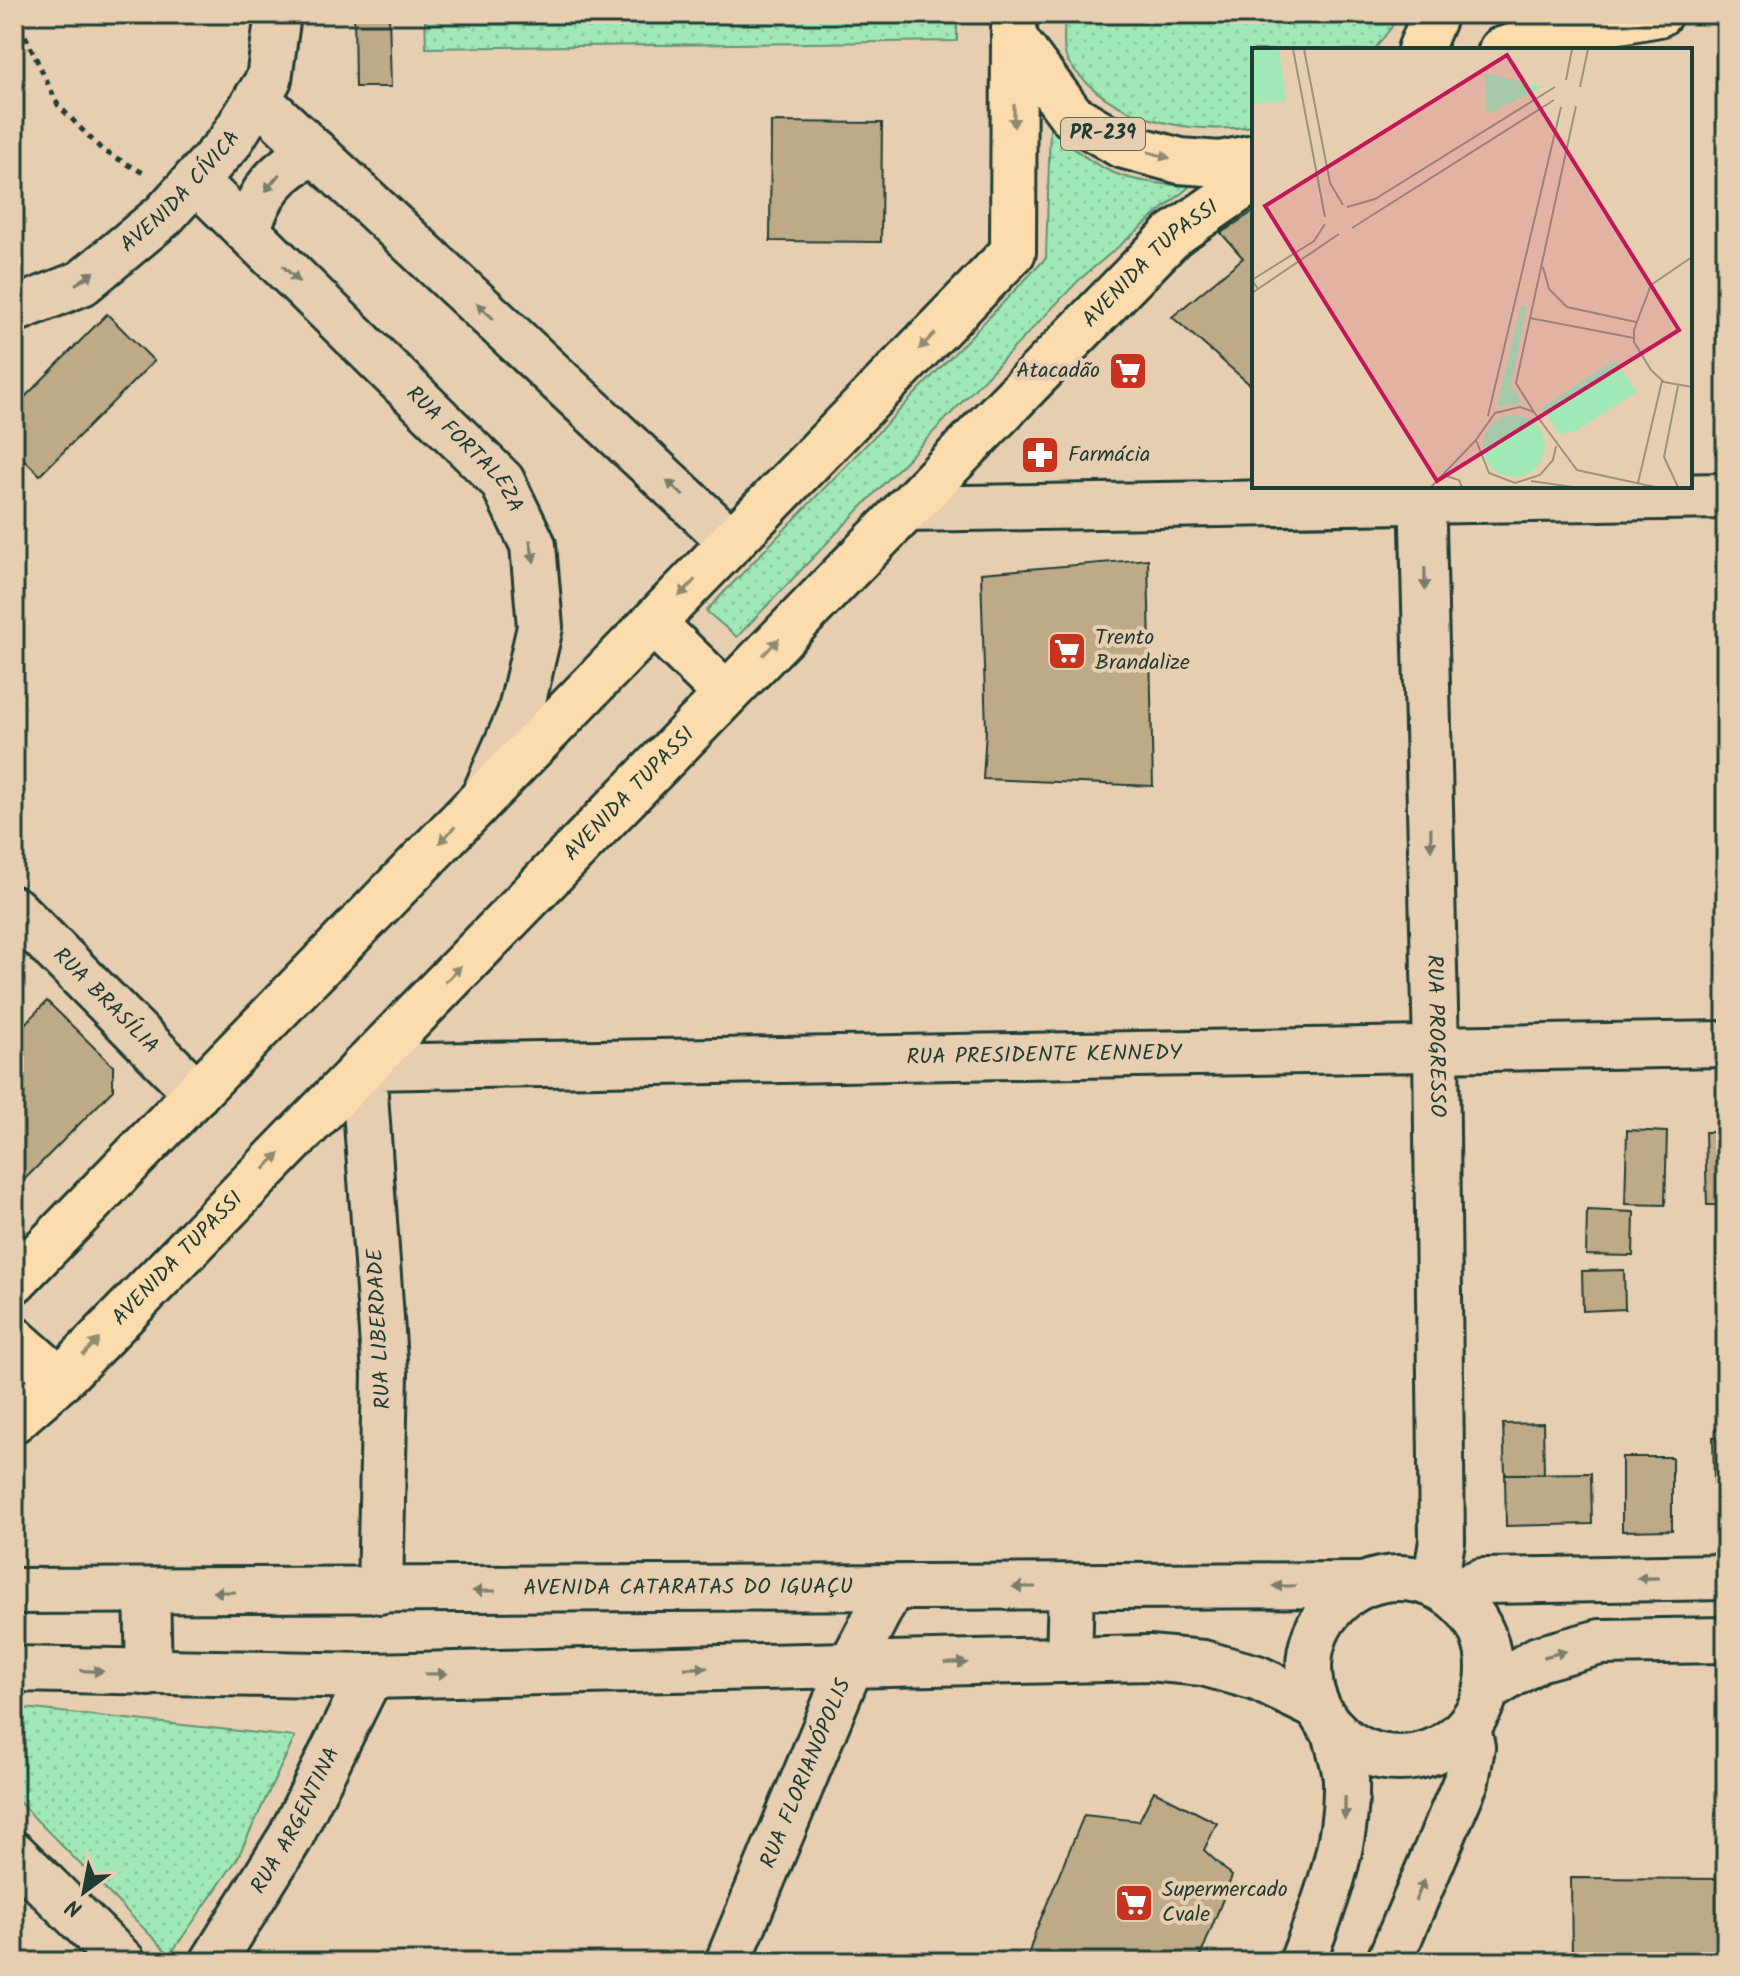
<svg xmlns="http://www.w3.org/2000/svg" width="1740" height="1976" viewBox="0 0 1740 1976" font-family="Kalam,sans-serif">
<defs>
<pattern id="park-dots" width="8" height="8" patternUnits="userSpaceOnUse" patternTransform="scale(2)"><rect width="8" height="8" fill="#a0e8b6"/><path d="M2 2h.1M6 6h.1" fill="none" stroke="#89c89d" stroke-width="1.8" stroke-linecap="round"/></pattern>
</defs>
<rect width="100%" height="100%" fill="#e8ceb0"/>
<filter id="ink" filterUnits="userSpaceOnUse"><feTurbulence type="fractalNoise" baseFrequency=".0125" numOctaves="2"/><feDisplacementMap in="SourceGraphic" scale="16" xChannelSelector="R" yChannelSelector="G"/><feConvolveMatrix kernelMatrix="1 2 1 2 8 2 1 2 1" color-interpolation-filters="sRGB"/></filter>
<g filter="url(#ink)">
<path fill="url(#park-dots)" stroke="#609275" stroke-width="2" d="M425,14H957V41L426,48Z
M1065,14H1397L1391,28L1374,50H1254V126C1195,134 1123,123 1081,77C1076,72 1069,65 1066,57C1062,46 1065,27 1065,14Z
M1050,128C1101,174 1122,182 1190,186L1079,280L737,637L706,611L1046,258Z
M14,1707L295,1737L237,1859L170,1955L14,1797Z"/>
<path fill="#beaa87" stroke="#1f3d34" stroke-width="2" d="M354,14H389L391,87H355Z
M771,122L882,123L881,242L770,241Z
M1254,211V388L1172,317L1243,258L1221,233Z
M107,314L154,361L40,475L14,450V408Z
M1148,559L1153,786L983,779L986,730L981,573Z
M47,1001L113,1066V1090L14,1190V1035Z
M1627,1130L1667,1132L1665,1205L1625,1204Z
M1705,1132H1726V1205H1707Z
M1587,1210L1634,1212L1633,1256L1586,1255Z
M1624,1270L1625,1309L1583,1311L1582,1271Z
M1543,1423L1544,1474H1505L1503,1424Z
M1726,1436V1528H1715L1713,1437Z
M1622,1457H1672V1530L1622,1531Z
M1591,1473L1592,1524L1506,1526L1505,1474Z
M1154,1791L1217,1823L1204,1850L1232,1876L1198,1962H1026L1036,1930L1084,1815L1139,1821Z
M1571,1878L1726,1879V1962H1572Z"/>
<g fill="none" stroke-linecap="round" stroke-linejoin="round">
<defs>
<g id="minor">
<path d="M257,98L732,542"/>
<path id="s1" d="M195,180L502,481L533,545L540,627L520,714L484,796"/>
<path d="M247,231C261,190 276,170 315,152"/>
<path id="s2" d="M14,310L82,283L164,215L229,143L269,79L278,14"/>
<path id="s3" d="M1422,486L1436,1049L1442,1541L1435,1585"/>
<path d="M906,509L1726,496"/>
<path id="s4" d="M14,909L197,1093"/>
<circle cx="1399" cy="1668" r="90"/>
<path id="s5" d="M14,1591L1362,1585"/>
<path id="s6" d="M380,1591L385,1374L363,1067L1726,1044"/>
<path d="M147,1592L149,1673"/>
<path d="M1449,1593L1482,1581L1726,1577"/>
<path d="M1069,1660L1071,1587"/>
<path d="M14,1669L370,1676L1149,1658L1203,1663L1257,1678L1317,1707"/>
<path d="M1487,1690L1538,1659L1600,1642L1726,1640"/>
<path d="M14,1854L123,1962"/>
<path id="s7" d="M213,1962L290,1838L370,1676"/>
<path id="s8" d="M728,1962L851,1665L891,1588"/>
<path d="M1302,1962C1325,1904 1348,1844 1346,1780C1345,1764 1338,1747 1335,1731"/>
<path d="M1389,1962L1466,1781L1472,1747L1468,1727"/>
</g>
<g id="major">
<path d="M1014,28V38L1072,116L1121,145L1180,161L1220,164L1254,157"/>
<path d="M1420,50L1435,14"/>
<path d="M1501,50L1568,30L1659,14"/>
<path d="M653,623L726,694"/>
<path d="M14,1281L1013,252L1014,38"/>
<path d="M14,1339L60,1380"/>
<path id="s9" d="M14,1420L60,1380L1173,235L1254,179"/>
</g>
</defs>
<use href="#minor" stroke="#1f3d34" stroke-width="50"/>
<use href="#major" stroke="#1f3d34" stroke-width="50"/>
<path stroke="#1f3d34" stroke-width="5" stroke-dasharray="6 6" stroke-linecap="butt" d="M15,14L58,105L102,150L147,175"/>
<use href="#minor" stroke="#e8ceb0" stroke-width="44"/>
<use href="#major" stroke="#fcdcac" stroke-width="44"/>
</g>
<defs><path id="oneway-solid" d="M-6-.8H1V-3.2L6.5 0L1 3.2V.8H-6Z" transform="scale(2)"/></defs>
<g fill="#8e8c70">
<use href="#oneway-solid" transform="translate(1014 116) rotate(90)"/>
<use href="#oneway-solid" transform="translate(1159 155) rotate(16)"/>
<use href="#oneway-solid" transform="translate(927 341) rotate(134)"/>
<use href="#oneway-solid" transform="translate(687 588) rotate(134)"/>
<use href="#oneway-solid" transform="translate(771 647) rotate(-46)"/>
<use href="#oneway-solid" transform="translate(447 835) rotate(134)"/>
<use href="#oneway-solid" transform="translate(453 974) rotate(-46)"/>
<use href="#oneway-solid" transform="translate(272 1161) rotate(-46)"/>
<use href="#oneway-solid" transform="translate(91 1347) rotate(-46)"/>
</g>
<g fill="#797e6c">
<use href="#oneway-solid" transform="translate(272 183) rotate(129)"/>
<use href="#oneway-solid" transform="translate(291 274) rotate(44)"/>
<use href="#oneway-solid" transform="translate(85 278) rotate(-34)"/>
<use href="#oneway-solid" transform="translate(485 311) rotate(-137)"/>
<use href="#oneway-solid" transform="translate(675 488) rotate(-137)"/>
<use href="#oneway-solid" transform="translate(532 551) rotate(79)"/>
<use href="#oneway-solid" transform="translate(1425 579) rotate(89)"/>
<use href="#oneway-solid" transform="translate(1431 839) rotate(89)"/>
<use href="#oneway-solid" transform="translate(1648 1578) rotate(179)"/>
<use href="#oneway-solid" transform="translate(1284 1586) rotate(180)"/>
<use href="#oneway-solid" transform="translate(1024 1587) rotate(180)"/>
<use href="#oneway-solid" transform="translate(484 1591) rotate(180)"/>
<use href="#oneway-solid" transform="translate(224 1592) rotate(180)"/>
<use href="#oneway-solid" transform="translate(1555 1654) rotate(-15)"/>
<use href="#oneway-solid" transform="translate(956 1663) rotate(-1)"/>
<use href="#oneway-solid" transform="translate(696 1668) rotate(-1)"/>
<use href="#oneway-solid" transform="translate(92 1671) rotate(2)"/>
<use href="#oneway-solid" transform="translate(436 1674) rotate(-1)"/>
<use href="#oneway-solid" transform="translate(1345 1808) rotate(91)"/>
<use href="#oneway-solid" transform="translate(1420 1890) rotate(-67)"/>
</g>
</g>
<defs>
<symbol id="supermarket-square" viewBox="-11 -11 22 22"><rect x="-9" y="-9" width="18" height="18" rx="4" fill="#c8321e" stroke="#e8ceb0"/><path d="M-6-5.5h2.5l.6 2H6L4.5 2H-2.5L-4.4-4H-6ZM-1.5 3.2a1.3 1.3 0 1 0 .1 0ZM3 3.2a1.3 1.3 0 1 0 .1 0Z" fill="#fff"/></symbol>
<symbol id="pharmacy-square" viewBox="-11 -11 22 22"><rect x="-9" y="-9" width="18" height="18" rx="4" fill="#c8321e" stroke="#e8ceb0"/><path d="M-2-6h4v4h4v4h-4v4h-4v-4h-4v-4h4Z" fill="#fff"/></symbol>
</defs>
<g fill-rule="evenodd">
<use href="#supermarket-square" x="1106" y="349" width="44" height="44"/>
<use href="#pharmacy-square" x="1018" y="433" width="44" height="44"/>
<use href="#supermarket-square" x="1045" y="629" width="44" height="44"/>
<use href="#supermarket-square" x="1112" y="1881" width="44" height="44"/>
</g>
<g text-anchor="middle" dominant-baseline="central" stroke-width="8" stroke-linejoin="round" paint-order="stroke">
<rect fill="#e8ceb0" stroke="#5b6859" stroke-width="2" x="1061" y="118" width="84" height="32" rx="6"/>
<g font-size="20" font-weight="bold" fill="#1f3d34">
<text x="1103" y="134">PR-239</text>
</g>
<g font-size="22" fill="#1f3d34" stroke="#e8ceb0">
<text stroke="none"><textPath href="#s2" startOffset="208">AVENIDA CÍVICA</textPath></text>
<text stroke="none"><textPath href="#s9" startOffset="1622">AVENIDA TUPASSI</textPath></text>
<text stroke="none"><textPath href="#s1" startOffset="382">RUA FORTALEZA</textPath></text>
<text stroke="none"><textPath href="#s9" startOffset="878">AVENIDA TUPASSI</textPath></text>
<text stroke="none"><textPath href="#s4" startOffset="130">RUA BRASÍLIA</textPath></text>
<text stroke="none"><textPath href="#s3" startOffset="550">RUA PROGRESSO</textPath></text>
<text stroke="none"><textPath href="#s6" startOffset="1206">RUA PRESIDENTE KENNEDY</textPath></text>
<text stroke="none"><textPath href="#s9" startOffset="230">AVENIDA TUPASSI</textPath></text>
<text transform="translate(380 1329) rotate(-93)">RUA LIBERDADE</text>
<text stroke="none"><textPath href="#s5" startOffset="674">AVENIDA CATARATAS DO IGUAÇU</textPath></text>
<text stroke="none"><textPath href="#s8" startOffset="204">RUA FLORIANÓPOLIS</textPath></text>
<text stroke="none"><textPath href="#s7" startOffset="164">RUA ARGENTINA</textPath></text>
</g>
<g font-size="22" fill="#1f3d34" stroke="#e8ceb0" text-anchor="start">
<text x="1100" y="371" text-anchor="end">Atacadão</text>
<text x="1068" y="455">Farmácia</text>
<text x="1095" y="638">Trento<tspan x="1095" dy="25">Brandalize</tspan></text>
<text x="1162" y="1890">Supermercado<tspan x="1162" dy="25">Cvale</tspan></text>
</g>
</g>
<g transform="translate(1252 48)">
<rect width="440" height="440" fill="#e8ceb0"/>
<path d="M0,1H27L34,53L0,56ZM233,25L291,39L235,66ZM269,257L275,258L259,337L270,355L245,359ZM363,312L385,344L324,383L307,386L290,359ZM231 398a31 31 0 1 1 62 0a31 31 0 1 1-62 0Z" fill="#a0e8b6"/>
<path fill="none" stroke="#98947e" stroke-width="2" d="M41,1L73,169M52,1L78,135L91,157M314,32L320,1M328,39L336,1M95,159L123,151L303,39M100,180L302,52M440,209L399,237L382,282V294L399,322L412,334L440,339M291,219L297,241L315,259L384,274M6,241L0,232L62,193L73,176M0,245L87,186M278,270L382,290M426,338L412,409L426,439M282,364L264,335L324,58M236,368L309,59M304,398L301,412L288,427L263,435L237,425L224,392L243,365L268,359L282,364L325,422L403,439M191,427L207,432L210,439M279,433L321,439M386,435L410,333M179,439L224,392"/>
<path fill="#c2185b" fill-opacity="0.15" stroke="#c2185b" stroke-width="4" d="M255,7L427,282L185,433L13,158Z"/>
<rect width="440" height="440" fill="none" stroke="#1f3d34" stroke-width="4"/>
</g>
<rect width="1740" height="1976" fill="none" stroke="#e8ceb0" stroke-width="48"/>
<rect x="24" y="24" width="1692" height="1928" fill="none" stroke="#1f3d34" stroke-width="3" filter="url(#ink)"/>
<g transform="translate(84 1892) rotate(212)" stroke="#e8ceb0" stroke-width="6" paint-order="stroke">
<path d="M0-6L14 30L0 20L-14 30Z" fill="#1f3d34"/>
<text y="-12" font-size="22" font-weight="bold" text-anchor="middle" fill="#1f3d34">N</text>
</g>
</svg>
